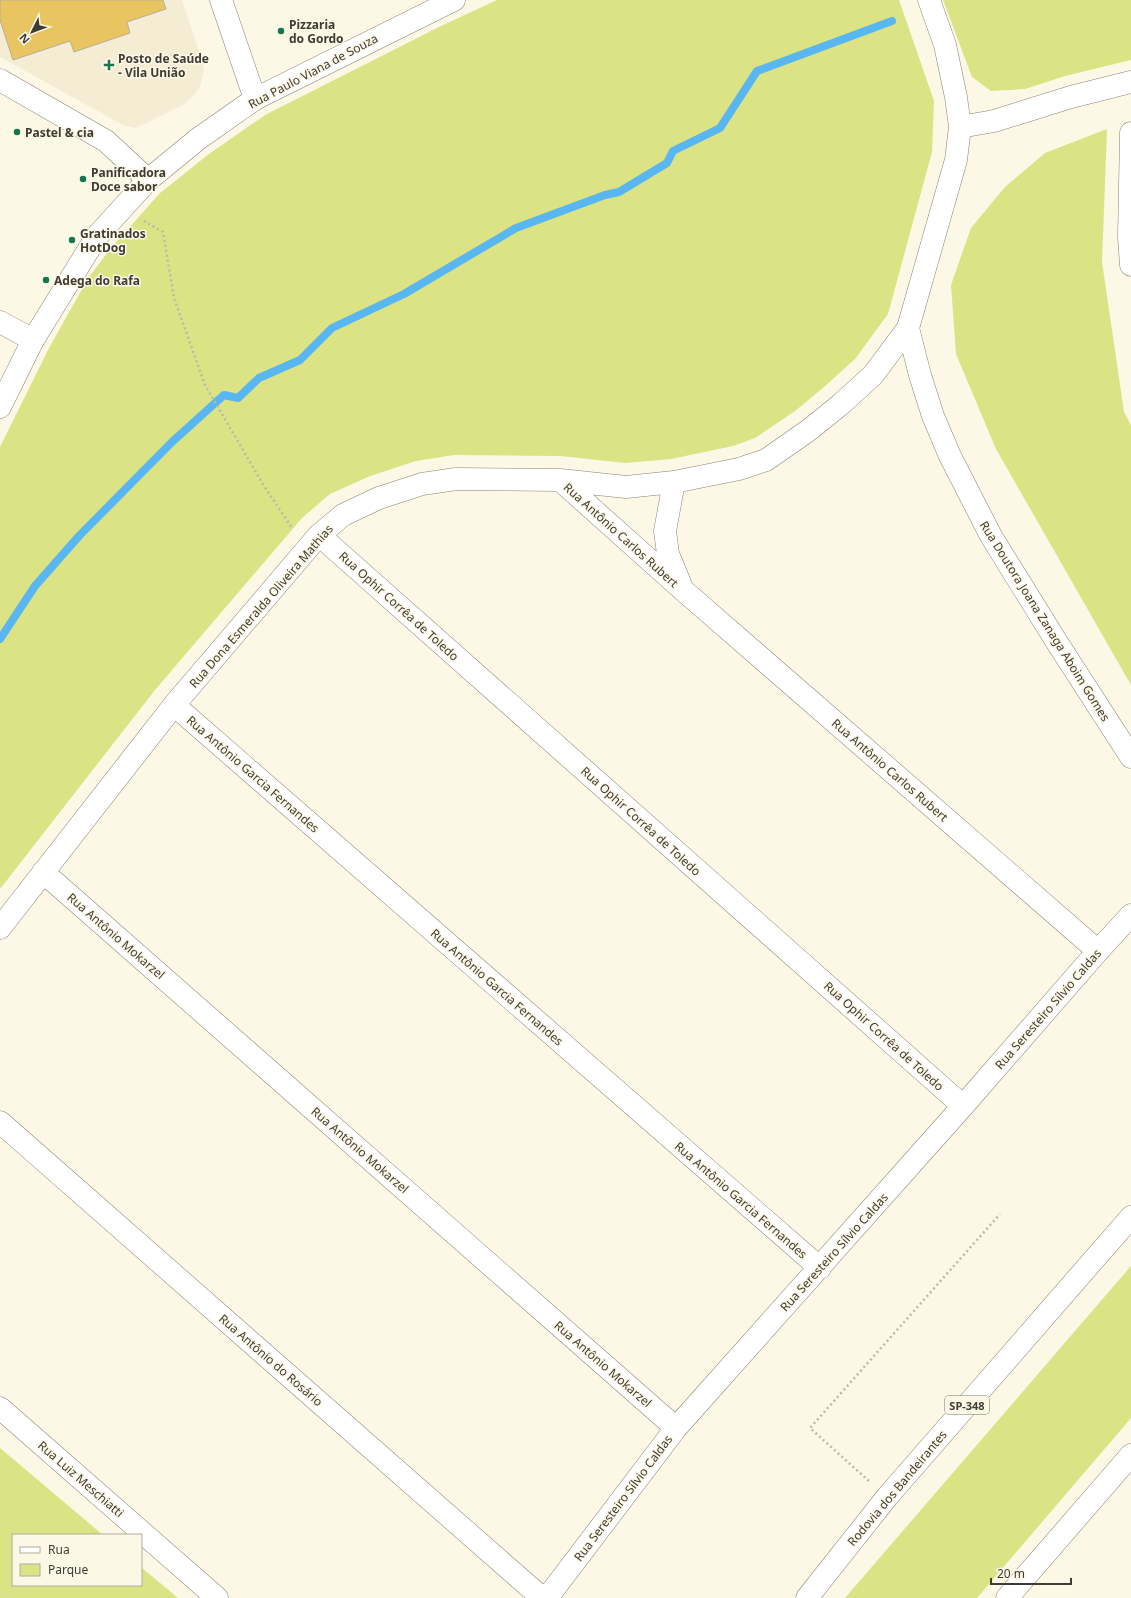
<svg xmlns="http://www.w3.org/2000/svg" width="1131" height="1598" viewBox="0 0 1131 1598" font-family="'Noto Sans',sans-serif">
<rect width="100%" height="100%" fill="#fdf7e6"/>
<path fill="#f5ecd4" d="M0,0H182L202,60L204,70L202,79L199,89L192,97L184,104L136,128L125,126L0,57Z"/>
<path fill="#dbe384" d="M497,0H899L934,101L932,152L888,314L855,359L824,387L795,411L755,438L733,446L671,459L625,463L561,456L454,455L416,461L370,476L330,494L302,518L155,690L0,889V447L49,348L68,314L89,277L111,248L160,193L209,154L265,115L439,27Z
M943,0H1131V60L1065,76L1025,89L991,91L972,77Z
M1107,129L1102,262L1124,412L1131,425V685L996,449L956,354L951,285L971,228L1005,187L1045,153Z
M1131,1266V1418L977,1598H845Z
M0,1448L103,1535H13V1585H141V1567L178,1598H0Z"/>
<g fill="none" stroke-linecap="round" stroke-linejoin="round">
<path stroke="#58b6f3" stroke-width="8" d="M0,639L35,586L79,536L172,442L224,395L238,398L259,378L300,360L332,328L404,294L516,228L605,195L619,192L667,163L673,151L720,128L757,71L892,21"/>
</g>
<path fill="#e8c561" stroke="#b4ae9e" d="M0,0H163L166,9L127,22L130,33L74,52L70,41L13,60L0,20Z"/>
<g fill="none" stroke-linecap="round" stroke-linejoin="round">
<defs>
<path id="minor" d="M221,0L255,99
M929,0L945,45L956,97L960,127L956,160L908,328L920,375L933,416L950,456L991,536L1058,644L1131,757
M960,127L994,121L1071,97L1131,82
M1131,133L1129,237L1131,265
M0,322L33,340
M560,480L683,590L1098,951
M674,482L665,531L668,554L680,583
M319,535L963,1106
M174,705L820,1268
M43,872L676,1428
M0,928L174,705L319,535L343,515L379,498L422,484L456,479L560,480L626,487L674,482L739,469L766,460L809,430L840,405L873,375L908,328
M0,1122L542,1598
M0,1408L217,1598
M547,1598L676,1428L963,1106L1098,951L1131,915"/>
<path id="tertiary" d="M0,80L106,141L148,180
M0,407L33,340L97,236L148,180L198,139L255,99L454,0"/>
<path id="motorway" d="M807,1598L887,1497L1131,1217
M1007,1598L1131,1455"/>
</defs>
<use href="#minor" stroke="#888374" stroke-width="23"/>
<use href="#tertiary" stroke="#888374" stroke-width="23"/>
<use href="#motorway" stroke="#888374" stroke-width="23"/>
<path stroke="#bdb8aa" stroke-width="2.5" stroke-dasharray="2 3" stroke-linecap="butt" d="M144,221L163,232L174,298L205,385L264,486L292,528
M869,1481L810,1428L1000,1214"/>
<use href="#minor" stroke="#fff" stroke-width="22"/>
<use href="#tertiary" stroke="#fff" stroke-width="22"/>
<use href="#motorway" stroke="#fff" stroke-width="22"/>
</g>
<g fill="#16774e" stroke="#fdf7e6" stroke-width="1.5">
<circle cx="281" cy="31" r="4"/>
<path d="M107 59h4v4h4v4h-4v4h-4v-4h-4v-4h4z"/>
<circle cx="17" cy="132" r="4"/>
<circle cx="83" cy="179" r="4"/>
<circle cx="72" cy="240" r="4"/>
<circle cx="46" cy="280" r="4"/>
</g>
<g text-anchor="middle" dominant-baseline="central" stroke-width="3" stroke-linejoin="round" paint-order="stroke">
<rect fill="#fdf7e6" stroke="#78746b" stroke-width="1" x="945" y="1396" width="44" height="18" rx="3"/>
<g font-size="11" font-weight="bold" fill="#3f3c36">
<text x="967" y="1405">SP-348</text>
</g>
<g font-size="12" font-weight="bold" fill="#3f3c36" stroke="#fdf7e6" text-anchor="start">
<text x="289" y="24">Pizzaria<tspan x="289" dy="14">do Gordo</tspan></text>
<text x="118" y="58">Posto de Saúde<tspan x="118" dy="14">- Vila União</tspan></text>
<text x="25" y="132">Pastel &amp; cia</text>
<text x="91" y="172">Panificadora<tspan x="91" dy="14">Doce sabor</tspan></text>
<text x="80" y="233">Gratinados<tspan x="80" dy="14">HotDog</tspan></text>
<text x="54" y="280">Adega do Rafa</text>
</g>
<g font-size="12" fill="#3f3c36" stroke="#fdf7e6">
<text transform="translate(313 71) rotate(-28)">Rua Paulo Viana de Souza</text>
<text transform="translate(621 535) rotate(42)">Rua Antônio Carlos Rubert</text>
<text transform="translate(261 606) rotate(-49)">Rua Dona Esmeralda Oliveira Mathias</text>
<text transform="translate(399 606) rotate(42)">Rua Ophir Corrêa de Toledo</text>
<text transform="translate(1045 621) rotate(58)">Rua Doutora Joana Zanaga Aboim Gomes</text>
<text transform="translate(890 770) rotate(41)">Rua Antônio Carlos Rubert</text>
<text transform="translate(253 774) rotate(41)">Rua Antônio Garcia Fernandes</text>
<text transform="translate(641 821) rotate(42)">Rua Ophir Corrêa de Toledo</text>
<text transform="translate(116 936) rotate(41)">Rua Antônio Mokarzel</text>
<text transform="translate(497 987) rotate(41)">Rua Antônio Garcia Fernandes</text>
<text transform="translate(1048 1009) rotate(-49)">Rua Seresteiro Sílvio Caldas</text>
<text transform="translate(884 1036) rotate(42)">Rua Ophir Corrêa de Toledo</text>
<text transform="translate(360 1150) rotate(41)">Rua Antônio Mokarzel</text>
<text transform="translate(741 1200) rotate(41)">Rua Antônio Garcia Fernandes</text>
<text transform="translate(834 1252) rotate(-48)">Rua Seresteiro Sílvio Caldas</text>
<text transform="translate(271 1360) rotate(41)">Rua Antônio do Rosário</text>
<text transform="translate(603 1364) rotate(41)">Rua Antônio Mokarzel</text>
<text transform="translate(81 1479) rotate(41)">Rua Luiz Meschiatti</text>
<text transform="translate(897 1488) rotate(-50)">Rodovia dos Bandeirantes</text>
<text transform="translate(623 1498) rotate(-53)">Rua Seresteiro Sílvio Caldas</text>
</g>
</g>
<rect x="12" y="1534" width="130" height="52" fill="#fdf7e6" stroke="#b1aca0"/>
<rect x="20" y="1547" width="20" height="6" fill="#ffffff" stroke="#b1aca0"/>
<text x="48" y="1554" font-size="12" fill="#3f3c36">Rua</text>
<rect x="20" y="1564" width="20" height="12" fill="#dbe384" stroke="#b1aca0"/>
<text x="48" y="1574" font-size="12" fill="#3f3c36">Parque</text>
<g transform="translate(32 32) rotate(228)" stroke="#fdf7e6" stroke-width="3" paint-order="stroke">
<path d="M0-3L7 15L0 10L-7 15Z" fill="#3f3c36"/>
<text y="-6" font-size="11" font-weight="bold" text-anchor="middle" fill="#3f3c36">N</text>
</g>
<path d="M991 1578v6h80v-6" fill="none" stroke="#3f3c36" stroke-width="2"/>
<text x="997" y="1578" font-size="12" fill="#3f3c36" stroke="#fdf7e6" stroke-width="3" paint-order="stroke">20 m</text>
</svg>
